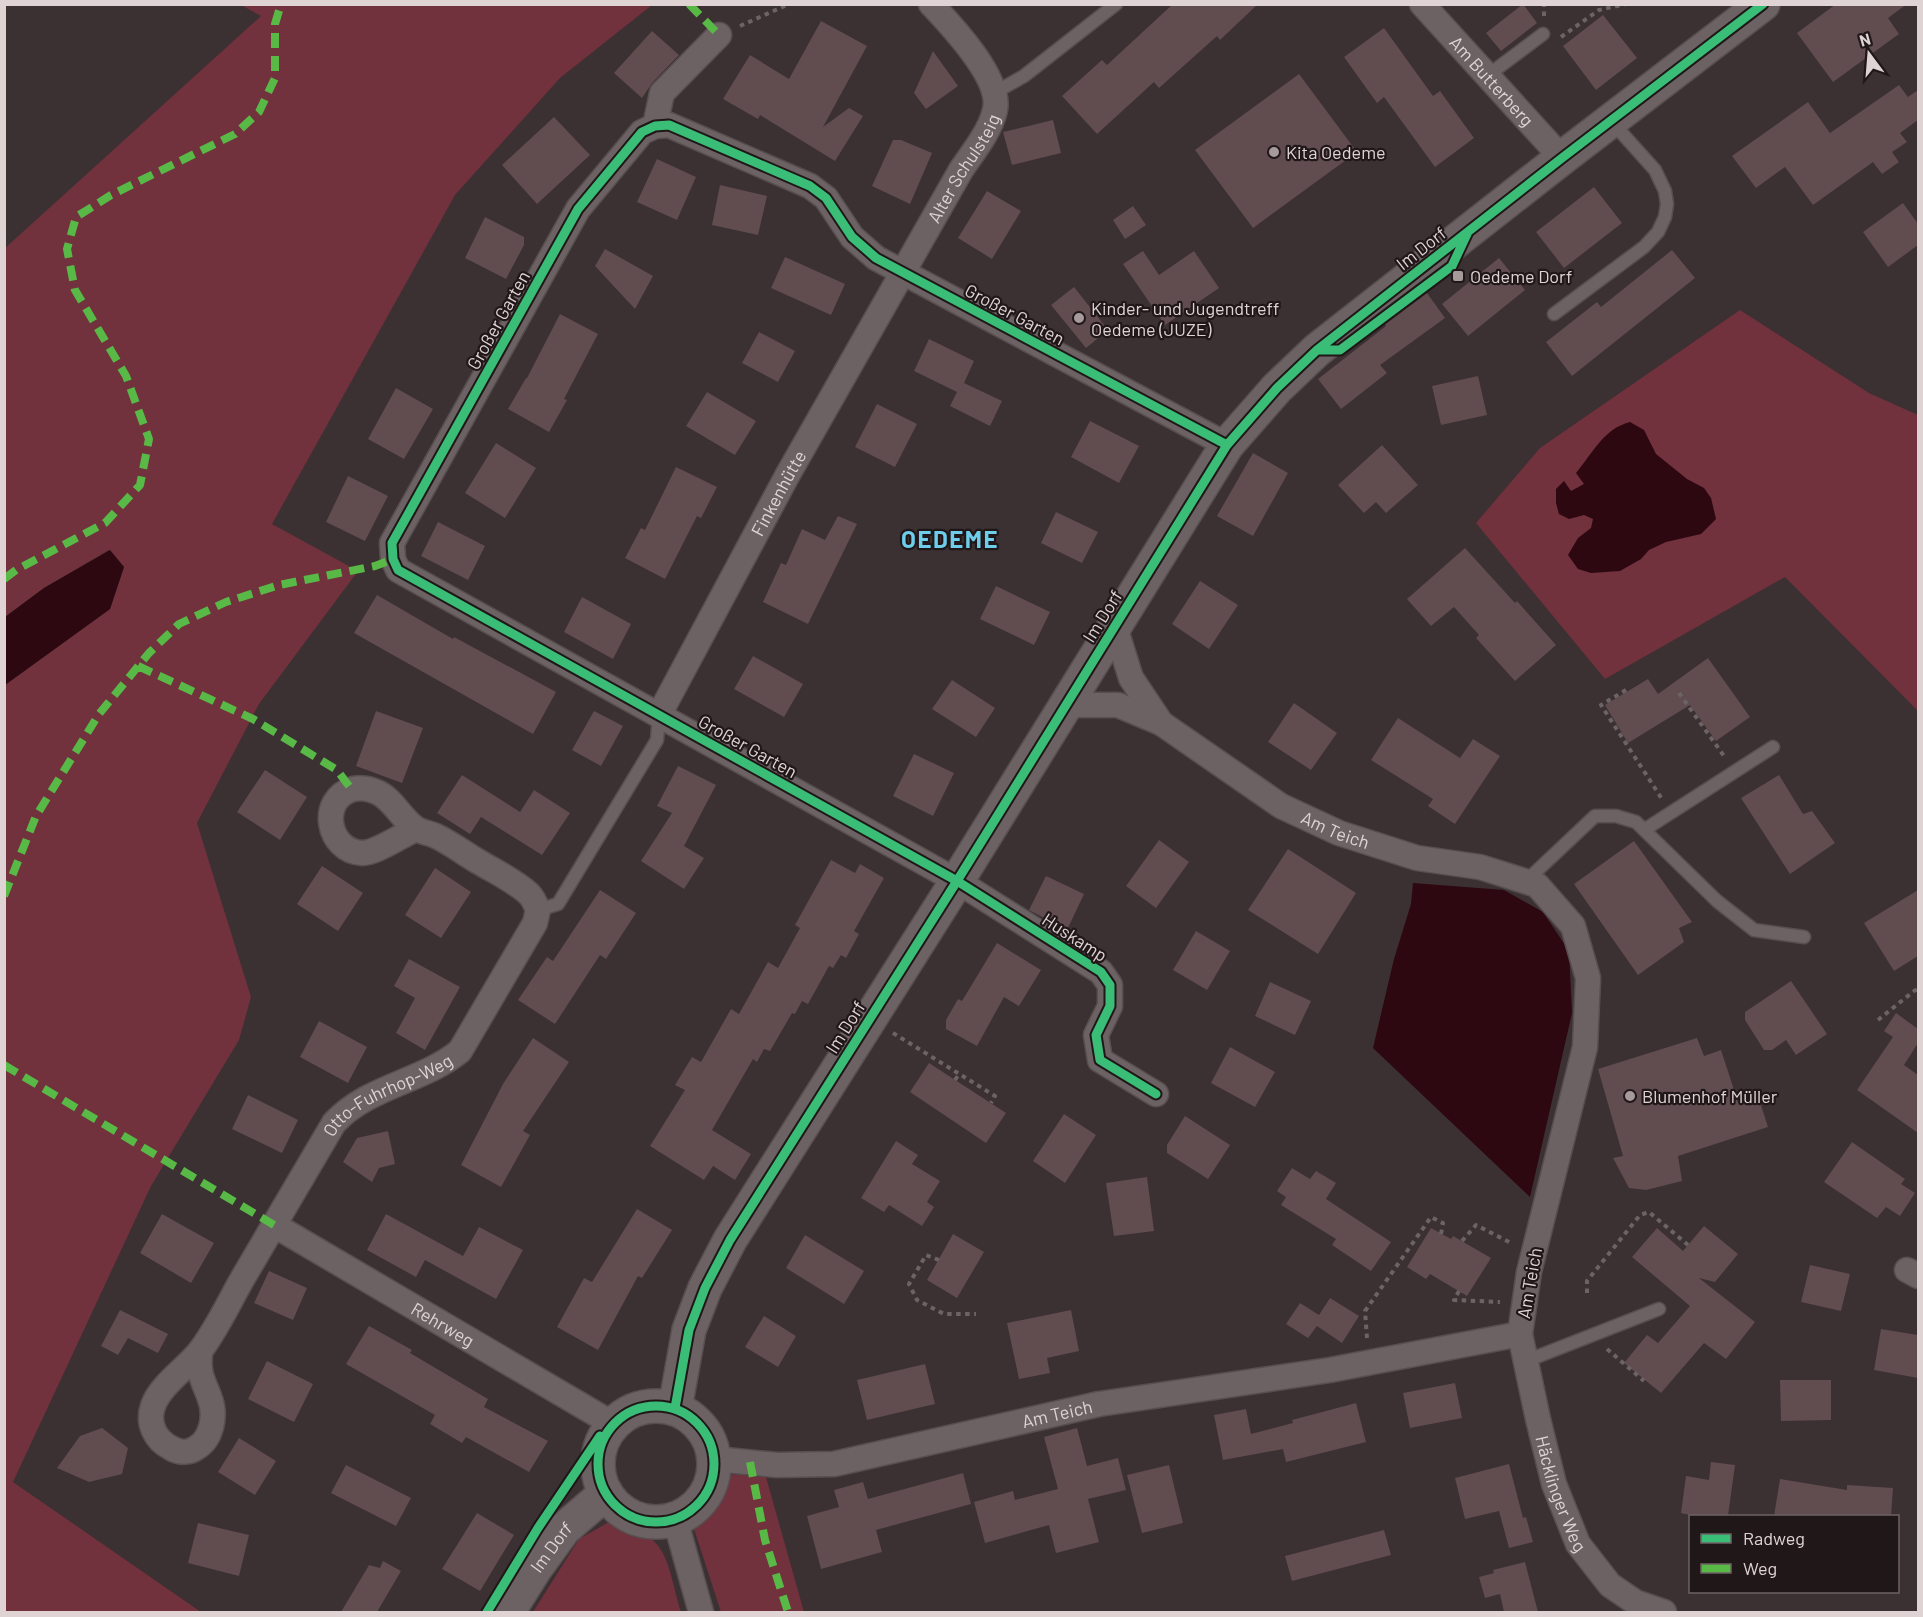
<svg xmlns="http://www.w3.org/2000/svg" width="1923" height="1617" viewBox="0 0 1923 1617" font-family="Barlow,sans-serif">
<rect width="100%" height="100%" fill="#3b3032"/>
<path fill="#71313d" d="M241,5H652L560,78L455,195L272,524L358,571L259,704L197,823L251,997L239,1040L151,1186L13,1482L201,1612H5V685L110,609L124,567L109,550L44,588L5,617L4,249L261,16Z
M1740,310L1869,393L1918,415V711L1785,577L1605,679L1476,523L1540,448Z
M724,1474L766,1477L804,1612H721L694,1529Z
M609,1522C670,1533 666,1561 681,1612H533L579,1539Z"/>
<path fill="#2e0811" d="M1630,422L1644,430L1656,454L1687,479L1704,488L1711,498L1716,519L1701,534L1666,542L1649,550L1641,559L1620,571L1591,573L1578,569L1568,555L1578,538L1591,528L1593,519L1584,515L1569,519L1559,514L1556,503V489L1564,481L1571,491L1584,484L1576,473C1593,453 1603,429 1630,422Z
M110,550L124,567L110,609L5,685V617L44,588Z
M1413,883L1504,890L1543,912L1569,951L1572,1013L1530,1197L1373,1048L1394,959L1411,904Z"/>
<path fill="#614c50" d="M1173,4H1258L1220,40L1217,36L1159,88L1154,82L1097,134L1062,96L1102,60L1107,65Z
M1523,4L1537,23L1501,51L1486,33Z
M1836,4H1907L1888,18L1899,34L1833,82L1797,33Z
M1603,15L1637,58L1596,90L1563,46Z
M821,21L867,46L823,127L849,108L863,116L835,161L760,115L758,119L723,99L750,55L789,79Z
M1384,28L1433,96L1440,91L1474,138L1435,167L1384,97L1377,103L1344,57Z
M652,31L679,55L652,83L642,98L614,73Z
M933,51L958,86L926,109L914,93Z
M1299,74L1357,152L1253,228L1195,150Z
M1899,85L1908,97L1918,90V120L1900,133L1907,142L1892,152L1899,162L1882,174L1873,162L1813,205L1785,167L1756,188L1732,156L1808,102L1830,133Z
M554,117L590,155L537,204L502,165Z
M1053,120L1061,153L1012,165L1003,132Z
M893,140H901L932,153L910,204L872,186Z
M657,159L696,177L677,220L637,202Z
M720,185L767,196L758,235L712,225Z
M1594,187L1622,223L1564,268L1536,232Z
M987,191L1021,211L992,259L958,238Z
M1903,203L1918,224V245L1888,267L1863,232Z
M1133,206L1146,225L1125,239L1113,220Z
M485,217L524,237V245L506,279L465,258Z
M605,249L653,276L635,309L595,266Z
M1672,250L1695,278L1572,376L1546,342L1597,302L1601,307Z
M1143,251L1159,275L1194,251L1219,288L1165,325L1123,264Z
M785,257L845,284L831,315L771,288Z
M1499,258L1525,290L1468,336L1442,304Z
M1074,287L1108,330L1086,348L1051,305Z
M1427,293L1445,318L1380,365L1387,373L1341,409L1318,379L1386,326L1385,324Z
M560,314L598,334L564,399L567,400L549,432L508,409L526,378H527Z
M759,332L795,351L778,382L742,363Z
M929,339L974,361L964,383L1002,401L990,426L950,406L957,392L914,371Z
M1478,376L1487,415L1441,425L1432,386Z
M396,388L433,409L404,459L368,439Z
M707,392L756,421L735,455L686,426Z
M877,404L917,424L895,467L855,447Z
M1090,421L1139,446L1119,483L1071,457Z
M496,443L536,468L505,518L465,493Z
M1382,445L1418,485L1386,513L1376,502L1364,513L1338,485Z
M1253,453L1288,473L1253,536L1217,516Z
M676,467L717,487L701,518L697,516L665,579L625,558L641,528L645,530Z
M348,476L388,496L365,541L326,522Z
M1056,512L1098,532L1082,563L1041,543Z
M838,516L857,524L808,624L763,602L781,563L786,565L802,529L825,540Z
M438,522L485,546L468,580L421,556Z
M1465,548L1515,603L1517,601L1556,645L1515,681L1476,638L1479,635L1454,607L1431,626L1407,599Z
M1200,581L1238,605L1209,649L1172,624Z
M996,586L1050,612L1034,645L980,619Z
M377,595L453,639L454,637L556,692L533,734L354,633Z
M582,597L631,624L613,659L564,632Z
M753,656L803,684L784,717L734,689Z
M1708,658L1750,717L1716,741L1690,705L1628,743L1605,705L1648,679L1658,694Z
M952,680L995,708L976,737L932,709Z
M1294,703L1337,733L1311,770L1268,742Z
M376,711L423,728L402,783L356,766Z
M594,711L623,726L601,766L572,750Z
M1398,718L1460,758L1473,739L1500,756L1455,824L1428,806L1433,799L1371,760Z
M914,754L954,773L933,816L893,796Z
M678,766L716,785L684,846L704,858L684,889L641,861L672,813L657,806Z
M265,770L307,797L280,840L237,812Z
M462,775L520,812L534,790L570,813L542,855L481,817L470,834L437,813Z
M1779,775L1803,814L1812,811L1835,843L1790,874L1741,798Z
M1159,840L1189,862L1156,908L1126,886Z
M1634,841L1692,922L1679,928L1684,942L1638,975L1574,884Z
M1288,849L1356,893L1318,954L1248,910Z
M831,860L855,873L860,864L884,878L854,931L859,934L846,958L841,955L833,968L829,966L808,1004L802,1001L795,1014L792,1013L770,1051L764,1049L757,1062L753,1059L712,1130L751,1154L735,1180L713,1166L704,1180L650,1146L685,1090L675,1085L692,1057L701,1062L731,1009L739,1014L768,962L778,968L800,928L795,925Z
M322,866L363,893L338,931L297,904Z
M435,868L471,892L441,938L405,915Z
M1046,876L1084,894L1067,930L1029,910Z
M600,890L636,913L606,959L600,955L555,1024L518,1000L547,957L553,961Z
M1918,890V956L1894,971L1864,923Z
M1196,931L1230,951L1207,990L1173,970Z
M997,943L1041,970L1019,1006L1004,997L977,1046L946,1029V1020L958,999L962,1001Z
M409,959L460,987L425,1050L396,1033L415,998L394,986Z
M1791,981L1827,1034L1796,1055L1786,1040L1772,1050H1764L1745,1020V1012Z
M1270,982L1311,1001L1295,1035L1255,1016Z
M1896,1013L1918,1029V1043L1904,1065L1918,1075V1133L1857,1090L1893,1037L1884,1031Z
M319,1021L367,1047L348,1083L300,1057Z
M533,1038L569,1062L523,1131L530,1135L501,1187L461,1165L503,1084Z
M1697,1038L1704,1056L1721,1050L1738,1102L1758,1096L1768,1127L1678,1156L1682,1181L1646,1190L1629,1188L1613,1158L1623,1156L1598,1069Z
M1230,1047L1275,1072L1255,1107L1211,1083Z
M929,1063L1006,1113L986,1143L910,1092Z
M248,1095L298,1120L282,1153L232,1129Z
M1064,1114L1096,1135L1065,1183L1033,1161Z
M1185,1116L1230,1145L1208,1179L1167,1153V1145Z
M388,1131L395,1164L379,1168L372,1182L343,1162L357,1138Z
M896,1141L918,1155L912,1164L940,1181L927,1202L934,1207L922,1226L889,1205L884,1212L861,1198Z
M1852,1142L1905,1179L1901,1184L1915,1193L1900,1216L1886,1207L1877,1218L1824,1182Z
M1292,1168L1310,1179L1316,1171L1336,1183L1326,1199L1391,1242L1371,1271L1332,1245L1336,1239L1281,1205L1286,1197L1277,1191Z
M1147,1177L1154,1231L1114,1236L1106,1183Z
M637,1209L672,1230L642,1278L638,1276L598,1350L557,1327L584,1278L592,1282Z
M162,1214L214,1243L191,1283L140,1253Z
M386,1214L463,1256L479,1227L523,1250L496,1299L425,1260L416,1277L367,1250Z
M1704,1226L1738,1254L1715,1282L1699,1278L1755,1322L1726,1359L1704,1343L1661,1393L1624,1363L1647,1335L1658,1343L1690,1306L1632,1257L1657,1228L1683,1251Z
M1431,1228L1451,1239L1453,1236L1491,1258L1467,1296L1430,1274L1426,1279L1407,1267Z
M953,1234L984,1252L957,1298L927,1280Z
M805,1235L864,1271L844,1304L786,1268Z
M1810,1265L1850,1274L1841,1311L1801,1302Z
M269,1271L307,1288L293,1320L254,1303Z
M1330,1298L1359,1316L1342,1343L1317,1326L1308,1338L1286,1324L1300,1303L1319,1315Z
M120,1310L168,1334L158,1353L128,1338L118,1355L101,1346Z
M1071,1310L1079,1351L1047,1358L1050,1373L1019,1379L1007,1323Z
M764,1316L796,1336L778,1367L745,1347Z
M369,1326L412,1350L410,1353L488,1399L484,1407L548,1441L529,1472L466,1437L462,1443L430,1424L435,1415L346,1364Z
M1881,1329L1918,1335V1378L1874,1370Z
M267,1361L313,1384L294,1422L248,1399Z
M925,1364L935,1404L867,1420L857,1380Z
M1780,1380H1831V1420L1781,1421Z
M1455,1383L1462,1418L1410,1428L1403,1393Z
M1356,1403L1366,1442L1286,1462L1283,1449L1223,1460L1214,1415L1246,1409L1251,1434L1293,1423L1292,1420Z
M102,1428L128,1448L122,1474L89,1482L57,1468L80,1436Z
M1077,1428L1087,1466L1118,1458L1126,1490L1088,1499L1099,1542L1056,1553L1049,1525L985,1543L974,1502L1013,1491L1015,1500L1058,1489L1044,1437Z
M239,1438L276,1461L255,1495L218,1472Z
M1711,1462L1735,1465L1728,1516H1695L1681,1513L1686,1476L1709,1480Z
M1509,1464L1523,1518L1526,1517L1533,1542L1509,1548L1499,1511L1465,1519L1455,1478Z
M346,1465L411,1498L396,1526L331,1493Z
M1169,1465L1183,1523L1142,1533L1127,1475Z
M963,1473L971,1504L876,1530L882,1552L821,1569L807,1516L839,1507L834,1490L863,1482L868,1499Z
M1780,1479L1847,1490V1485L1893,1488L1891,1516H1774Z
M477,1513L514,1535L480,1591L442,1569Z
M198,1523L249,1535L239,1576L188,1563Z
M1384,1530L1391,1555L1292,1581L1285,1556Z
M383,1561L401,1571L377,1612H341L369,1565L380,1568Z
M1525,1562L1538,1612H1504L1500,1594L1485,1598L1479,1577L1494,1573L1493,1570Z"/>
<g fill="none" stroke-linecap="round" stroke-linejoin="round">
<defs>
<path id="lane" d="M1487,76L1543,34
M994,93L1024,76L1116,4
M1554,314L1644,247L1658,232L1665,217L1667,204L1665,191L1655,170L1611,121
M1644,830L1773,747
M1525,882L1595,816H1616L1636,822L1717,901L1754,930L1804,937
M538,910L558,904L657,740L659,715
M1526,1361L1659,1309"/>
<g id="street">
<path id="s1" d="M1422,4L1562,158"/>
<path d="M655,126L662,93L719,35"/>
<path d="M1115,627L1131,678L1161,723"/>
<path id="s2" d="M1067,705H1118L1161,723L1281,806L1339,833L1417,858L1480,867L1537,885L1573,926L1588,978L1585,1047L1529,1272L1520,1334L1538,1419L1554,1484L1578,1544L1610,1585L1635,1602L1664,1612"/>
<path id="s3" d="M659,715L787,476L961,170C973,152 990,132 995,110C1002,79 951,25 931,4"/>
<path d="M1156,1094L1100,1060L1096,1035L1110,1006V985L1101,972L957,881L398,570L393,559L392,543L578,209L642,132L655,126L669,125L810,186L826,198L852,237L876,258L1227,445"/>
<path id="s4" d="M274,1225L613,1424"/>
<path d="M1907,1270L1918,1276"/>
<path id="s5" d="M200,1351C200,1357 199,1363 200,1369C201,1380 207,1389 210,1399C216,1415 212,1439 196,1448C189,1453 179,1453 171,1448C155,1440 147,1423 153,1406C160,1385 187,1368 200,1351C217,1329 230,1300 244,1276C274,1225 304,1174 334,1123C368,1086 422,1082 460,1051L535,923L538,910C536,905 533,898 529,894C515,881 496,872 479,862C465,854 451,843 436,836C429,833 421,832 415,828C401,818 394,801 379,793C371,789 362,787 353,789C318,799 327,851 362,853C376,853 402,835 416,829"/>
<path id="s6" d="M715,1459L777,1465L834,1464L1099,1404L1330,1370L1520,1334"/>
<path d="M675,1519L701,1612"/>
</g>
<g id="secondary">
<circle cx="656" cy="1464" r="58"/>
<path d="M675,1408L689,1330L705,1288L730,1240L957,881L1227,445L1277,388L1317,350L1562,158L1763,4"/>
<path id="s7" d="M508,1612L535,1569L564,1529L606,1493"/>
</g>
</defs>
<use href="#lane" stroke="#574e4f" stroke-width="15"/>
<use href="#street" stroke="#574e4f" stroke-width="27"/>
<use href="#secondary" stroke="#574e4f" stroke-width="36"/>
<path stroke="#6b6364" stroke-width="4" stroke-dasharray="4.5 4.5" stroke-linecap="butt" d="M1544,16V4
M740,26L789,4
M1561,37L1599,10L1626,4
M1626,690L1601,705L1662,799
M1679,693L1724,756
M1878,1020L1914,991L1918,989
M893,1033L995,1096L991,1103
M955,1080L959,1074
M1462,1241L1476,1225L1511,1243
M939,1260L926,1255L909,1284L917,1300L944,1314H976
M1459,1291L1454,1300L1500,1302
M1587,1293V1281L1640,1215L1649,1212L1688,1245
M1367,1338L1365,1311L1431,1217L1443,1223L1441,1234
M1607,1349L1644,1381"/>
<use href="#lane" stroke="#6c6264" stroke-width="12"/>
<use href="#street" stroke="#6c6264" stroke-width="24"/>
<use href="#secondary" stroke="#6c6264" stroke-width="33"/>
<path stroke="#58b947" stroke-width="8" stroke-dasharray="15 8" stroke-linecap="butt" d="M689,4L719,35
M4,579L16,570L105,523L140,485L149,439L126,376L75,290L67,249L76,217L111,195L235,134L259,112L275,78V24L281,4
M138,666L253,719L337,770L352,790
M4,896L36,816L99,714L149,653L179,624L226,602L279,585L375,566L393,559
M4,1065L274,1225
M750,1462L765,1540L788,1612"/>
<defs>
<path id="cycleway" d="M1317,350H1340L1452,266L1467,234
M1156,1094L1100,1060L1096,1035L1110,1006V985L1101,972L957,881L398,570L393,559L392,543L578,209L642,132L655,126L669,125L810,186L826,198L852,237L876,258L1227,445
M598 1464a58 58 0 1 1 116 0a58 58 0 1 1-116 0Z
M675,1408L689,1330L705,1288L730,1240L957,881L1227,445L1277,388L1317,350L1562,158L1763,4
M487,1612L538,1528L600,1436"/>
</defs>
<use href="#cycleway" stroke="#201718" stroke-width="13"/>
<use href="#cycleway" stroke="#3abd76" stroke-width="9"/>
</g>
<g fill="#a69a9b" stroke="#201718" stroke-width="2">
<circle cx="1274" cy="152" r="6"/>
<rect x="1452" y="270" width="12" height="12" rx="3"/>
<circle cx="1079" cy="318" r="6"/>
<circle cx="1630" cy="1096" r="6"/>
</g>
<g text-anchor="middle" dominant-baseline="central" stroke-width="4.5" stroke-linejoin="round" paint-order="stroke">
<g font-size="18" fill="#e0d3d4" stroke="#201718">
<text stroke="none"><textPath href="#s1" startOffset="104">Am Butterberg</textPath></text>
<text stroke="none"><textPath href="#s3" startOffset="626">Alter Schulsteig</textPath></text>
<text transform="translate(1421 248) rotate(-38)">Im Dorf</text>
<text transform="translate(1015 314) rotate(28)">Großer Garten</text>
<text transform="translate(498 320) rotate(-61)">Großer Garten</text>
<text stroke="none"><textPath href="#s3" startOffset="252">Finkenhütte</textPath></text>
<text transform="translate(1102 616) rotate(-58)">Im Dorf</text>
<text transform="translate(748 746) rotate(29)">Großer Garten</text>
<text stroke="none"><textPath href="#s2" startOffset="303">Am Teich</textPath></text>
<text transform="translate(1075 937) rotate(33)">Huskamp</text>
<text transform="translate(845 1027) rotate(-58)">Im Dorf</text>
<text stroke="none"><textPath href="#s5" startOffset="579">Otto-Fuhrhop-Weg</textPath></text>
<text transform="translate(1529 1283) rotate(-80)">Am Teich</text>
<text stroke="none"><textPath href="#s4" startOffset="196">Rehrweg</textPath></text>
<text stroke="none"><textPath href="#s6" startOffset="348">Am Teich</textPath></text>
<text stroke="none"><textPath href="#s2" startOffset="1150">Häcklinger Weg</textPath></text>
<text stroke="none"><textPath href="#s7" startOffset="78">Im Dorf</textPath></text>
</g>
<g font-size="18" fill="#e0d3d4" stroke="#201718" text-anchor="start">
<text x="1286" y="152">Kita Oedeme</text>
<text x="1470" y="276">Oedeme Dorf</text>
<text x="1091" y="308">Kinder- und Jugendtreff<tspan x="1091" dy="21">Oedeme (JUZE)</tspan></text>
<text x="1642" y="1096">Blumenhof Müller</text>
</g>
<g font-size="24" font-weight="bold" letter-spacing="1.5" fill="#6dcdeb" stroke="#201718">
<text x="950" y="538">OEDEME</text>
</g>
</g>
<rect width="1923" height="1617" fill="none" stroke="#e0d3d4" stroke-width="12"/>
<rect x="1689" y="1515" width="210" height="78" fill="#201718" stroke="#6d6263" stroke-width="1.5"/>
<rect x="1701" y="1534" width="30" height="9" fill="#3abd76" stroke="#6d6263" stroke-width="1.5"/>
<text x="1743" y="1545" font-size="18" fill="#e0d3d4">Radweg</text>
<rect x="1701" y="1564" width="30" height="9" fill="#58b947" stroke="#6d6263" stroke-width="1.5"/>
<text x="1743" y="1575" font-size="18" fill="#e0d3d4">Weg</text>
<g transform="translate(1869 54) rotate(344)" stroke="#201718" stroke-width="4.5" paint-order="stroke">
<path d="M0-4.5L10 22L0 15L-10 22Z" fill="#e0d3d4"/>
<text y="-9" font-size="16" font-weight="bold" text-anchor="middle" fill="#e0d3d4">N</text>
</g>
</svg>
